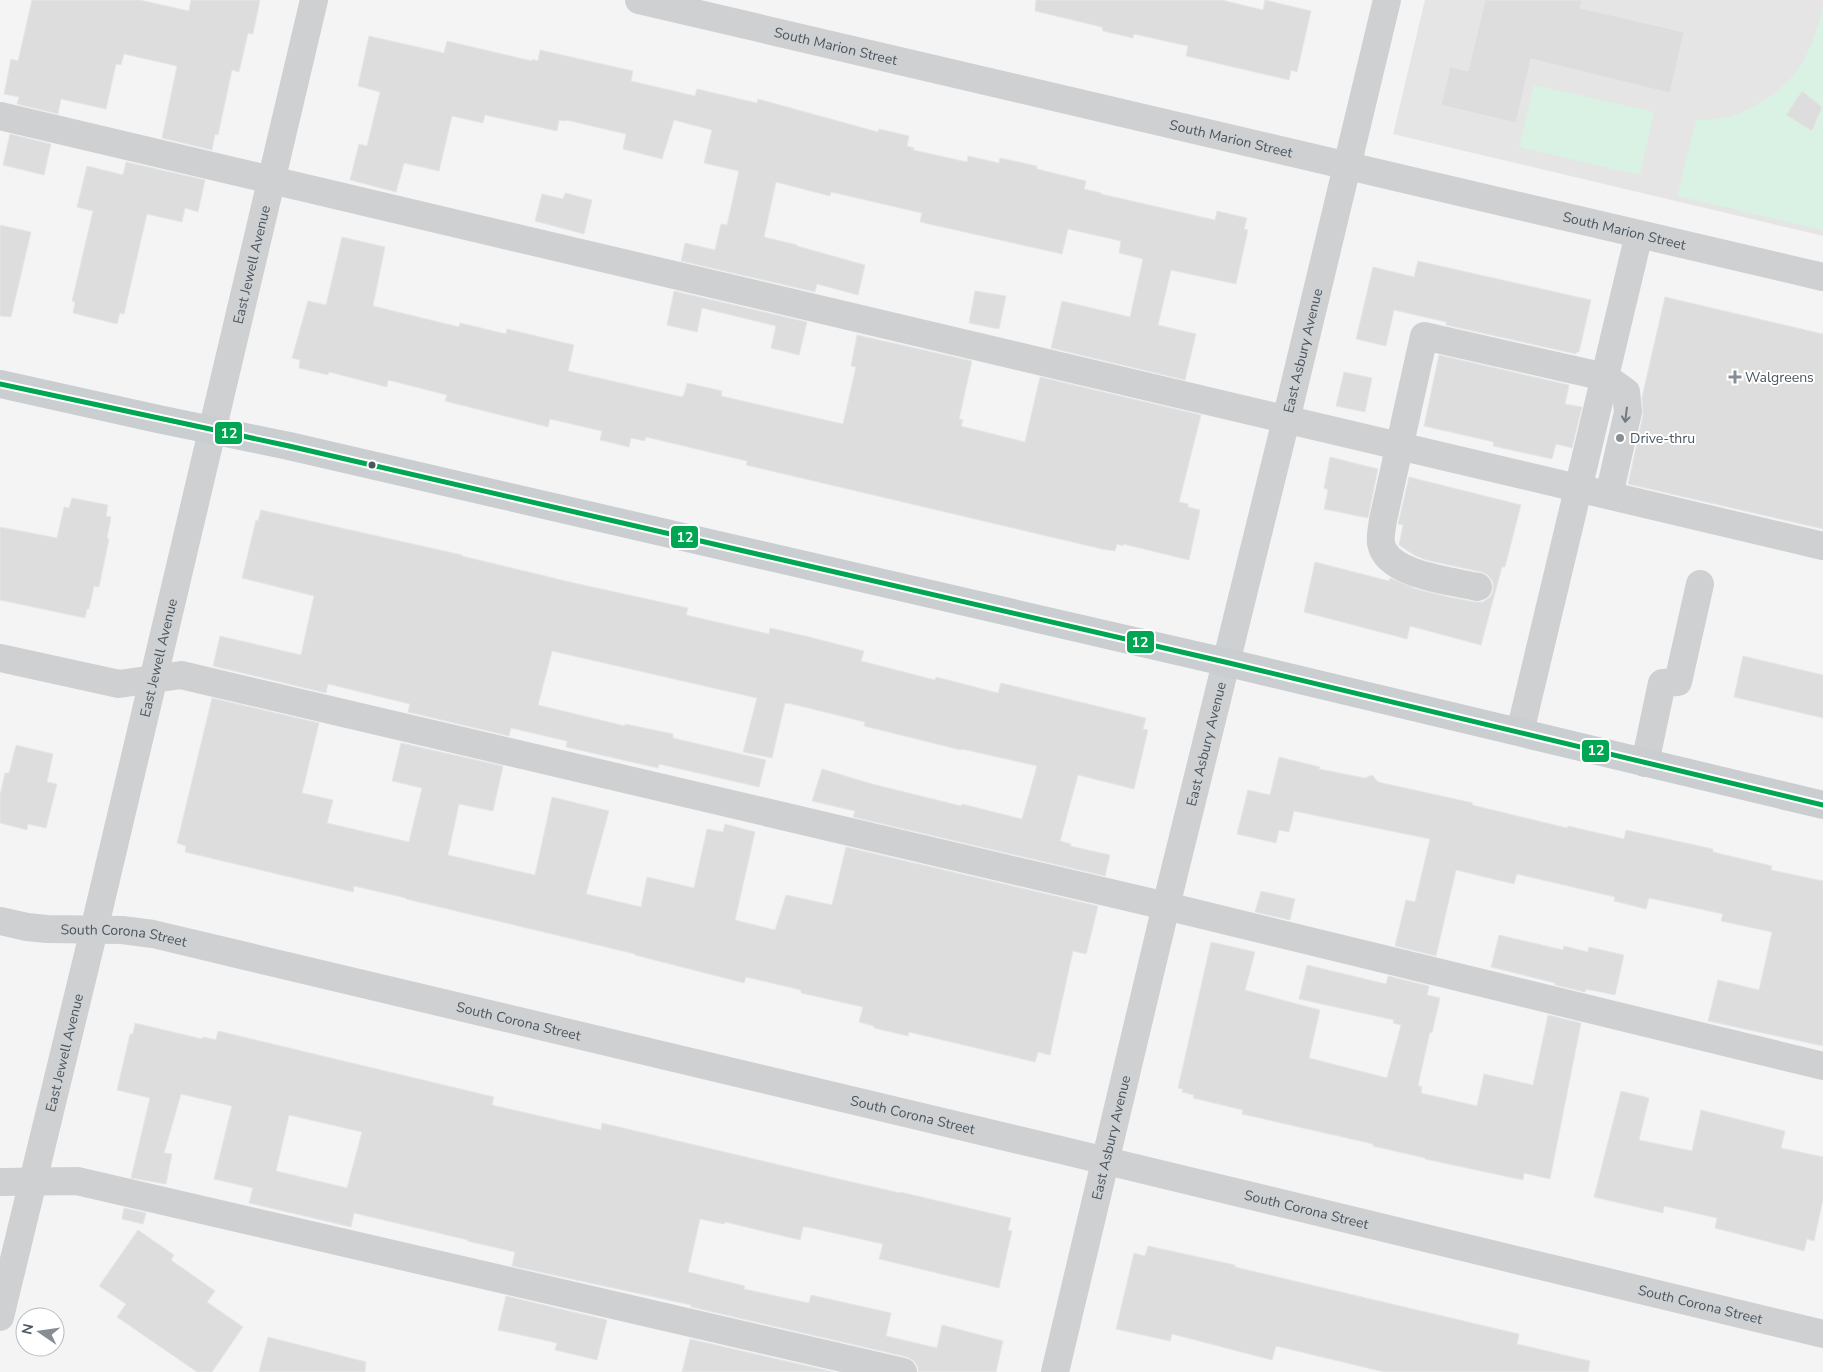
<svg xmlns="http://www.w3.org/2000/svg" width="1823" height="1372" viewBox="0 0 1823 1372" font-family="'Nunito Sans',sans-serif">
<rect width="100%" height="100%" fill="#f4f4f4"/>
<path fill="#e6e5e6" d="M1425,0H1823V236L1393,134Z"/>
<path fill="#d9f2e3" d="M1823,8V230L1677,196L1696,120C1704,120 1712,120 1719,119C1747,114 1775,95 1794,75C1809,57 1817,30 1823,8Z
M1534,85L1654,112L1640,175L1519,147Z"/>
<path fill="#ddddde" stroke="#e5e6e7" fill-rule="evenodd" d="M32,0H140L189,11L191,0H260L253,34L248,33L239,72L232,70L218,135L215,134L212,150L162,138L177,66L124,54L121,65L116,64L106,109L61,99L58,114L17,104L19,97L4,94L11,59L18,61Z
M1036,0H1222L1263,10L1265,0L1311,11L1297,72L1291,70L1289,80L1186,56L1188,46L1134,34L1133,38L1103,31L1102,27L1035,11Z
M1485,0H1582L1580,8L1684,32L1670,93L1531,59L1516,123L1441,105L1450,67L1468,71Z
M369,36L444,53L447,41L532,61V59L538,61L540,50L633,71L631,81L695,96L697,89L757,103L758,99L878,132L879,129L909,136L907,146L914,148L913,150L967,162L968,156L999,163L1000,158L1037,166V169L1086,181L1084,189L1101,193V194L1215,220L1217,211L1247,218L1244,229L1248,230L1236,284L1171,270L1158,325L1196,334L1185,380L1051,348L1062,301L1130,317L1143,259L1119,253L1121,241L1068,229L1062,254L920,222L922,213L831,192L830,196L776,182L764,237L797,245V246L865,265L858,295L817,284L815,292L681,261L685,243L715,250L721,224L727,225L739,171L704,163L712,130L674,120L662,159L623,149L626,134L566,120V121L559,120L557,131L485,115L483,123L452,116L439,171L404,163L396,192L350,180L359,144L367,146L380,92L358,86Z
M1802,91L1822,107L1812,131L1786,115Z
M10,134L51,144L44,175L3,165Z
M126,162L205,180L198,212L185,208L182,222L147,214L124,314L120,313L117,324L73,313L75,302L72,301L93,211L77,207L87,166L123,175Z
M565,193L592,200L584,234L535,221L542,194L563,199Z
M0,225L31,232L11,317L0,316Z
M342,237L385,247L373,306L459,327L460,323L506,334L507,329L574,345L568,371L682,397L683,395H684L687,383L722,391L721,396L843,424L856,367L851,366L857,335L972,361L959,419L963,420L961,426L1025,442L1040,377L1201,415L1179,502L1188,504V507L1200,510L1189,560L1123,544V546L1117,544L1115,551L1102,549L746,465L747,461L646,437L645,441L631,438L629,447L600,440L602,431L550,419L548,427L445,401L447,395L388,380L387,387L329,372L328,375L299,368L300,360L292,358L308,301L326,305Z
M1418,261L1591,300L1579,352H1577L1576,354L1446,325V322L1394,310L1386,346L1356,339L1373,267L1414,277Z
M674,291L807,322L799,355L771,348L776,326L702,308L697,332L667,325Z
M975,291L1006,296L999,329L969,323Z
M1665,297L1823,334V529L1628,484L1643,415L1642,397Z
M1439,355L1569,385L1565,404L1582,407L1572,448L1556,444L1552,459L1493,446L1494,442L1424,426Z
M1344,372L1372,378L1365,412L1336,406Z
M1330,457L1378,469L1368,518L1324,509L1328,490L1324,488Z
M1409,477L1521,505L1505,567H1502L1481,645L1410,626L1407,639L1304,612L1315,562L1389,581L1390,578L1416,589L1449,597L1475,602H1483L1490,597L1493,591V582L1488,575L1481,572L1426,560L1414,555L1399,545L1403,525L1398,524Z
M72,498L108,505L106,516L111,517L107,538L109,539L99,587L94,586L89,609H87L85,618L0,600V527L57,538L64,507L69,508Z
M261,510L462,555V556L574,583L688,608L686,615L769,634L770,628L805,636L864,651L861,661L935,680L936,677L998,693L1001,683L1146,718L1143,729L1148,730L1134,789L1078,775L1060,841L1071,844L1070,846L1110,855L1105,876L853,817L855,811L812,801L822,769L872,784L961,806L962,804L1022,819L1037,766L962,749L961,750L864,726L865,722L792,704L785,703L772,758L743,752L757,698L552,651L538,705L625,726V724L673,734V738L766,760L759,787L659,764L658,768L566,747L567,741L511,728L509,736L408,712L410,704L328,684L326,693L213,666L220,636L301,655L314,596L242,578L256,520L258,521Z
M1743,656L1823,675V718L1734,697Z
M212,698L319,723L302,793L333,800L327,823L409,842L422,788L392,781L401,743L503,766L493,811L459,804L448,855L535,875L552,797L609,811L586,894L641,907L647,877L694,888L707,829L723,832L725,824L755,832L735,920L775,930L786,895L832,905L846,847L1098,906L1087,951L1086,954L1073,951L1050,1055L1038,1052L1035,1062L909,1032L908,1036L874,1028V1026L859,1022L863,1007L801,993V990L746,977L744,983L635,955V954L406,899V898L354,886L353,892L185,852L186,846L177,843Z
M16,745L53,754L47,782L57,784L46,828L28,824L27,830L0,823V795L5,773H9Z
M1279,757L1320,767L1319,769L1365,778L1372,775L1378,782L1473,803L1472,805L1567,828L1568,826L1624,839L1626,830L1713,849V852L1772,866L1771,870L1823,881V1046L1708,1021L1718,980L1759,990L1772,932L1721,921L1723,914L1649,898L1646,909L1614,901L1615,897L1517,874L1514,884L1456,870L1436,956L1395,946L1406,900L1415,902L1430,839L1294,811L1289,832L1279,830L1276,843L1237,834L1248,790L1270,795Z
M1261,891L1295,899L1290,920L1255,912Z
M1499,935L1563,950L1564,946L1588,952L1589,947L1624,955L1615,995L1586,989L1585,992L1555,985V983L1491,967Z
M1211,942L1255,952L1245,990L1320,1010L1309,1058L1387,1078L1401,1025L1393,1023L1394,1020L1299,999L1307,965L1386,984L1388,976L1429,986L1427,995L1440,998L1432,1033L1430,1032L1418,1085L1422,1087L1421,1093L1477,1106L1484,1074L1533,1085L1548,1015L1581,1023L1550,1179L1524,1173L1523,1180L1425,1159V1158L1373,1146V1144L1242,1114L1243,1110L1193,1098L1194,1095L1182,1092L1183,1089L1178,1088Z
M135,1023L202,1039L203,1037L216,1040L218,1031L494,1097L492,1105L601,1130L602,1123L843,1180L900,1193V1192L1011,1218L1008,1230L1012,1231L999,1288L879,1259L883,1244L807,1227H803L800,1240L725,1222L724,1224L700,1219L688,1272L745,1286L744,1289L809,1303L811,1295L891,1313L886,1336L937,1348L942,1325L1003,1341L996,1372H918V1367L914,1361L907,1357L691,1307V1305L512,1266L515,1252L467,1241L468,1240L354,1213L351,1227L249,1203L253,1188L214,1179L232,1106L181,1094L164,1153L172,1154L166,1184L131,1178L150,1098L117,1090L130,1034H133ZM289,1115L362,1132L347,1188L276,1171Z
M1621,1091L1649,1098L1639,1140L1692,1151L1701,1110L1785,1131L1781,1148L1823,1157V1200L1814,1241L1807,1239L1804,1251L1715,1228L1717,1218L1664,1206L1663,1213L1594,1197Z
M124,1208L146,1213L143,1224L122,1219Z
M138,1230L174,1255L171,1260L215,1291L207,1302L243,1327L212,1372H197L117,1317L126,1304L99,1286Z
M1148,1246L1235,1265V1267L1519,1334L1517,1344L1590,1361L1588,1372H1384L1276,1346L1272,1360L1172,1334L1170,1341L1116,1329L1134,1253L1145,1256Z
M506,1296L607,1320L597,1360L555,1350L557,1343L498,1330Z
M268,1337L366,1362L365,1372H259Z
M690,1339L834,1372H682Z"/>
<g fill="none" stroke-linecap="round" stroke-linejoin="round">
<g stroke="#ced0d2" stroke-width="28">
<path id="s1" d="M639,0L1823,277"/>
<path d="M0,116L1823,546"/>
<path d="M1478,587C1452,581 1386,575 1381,543C1380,536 1382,527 1383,520L1424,336L1605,377L1626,392L1628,412L1609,495"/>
<path d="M0,658L119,684L181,675L1166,906L1823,1066"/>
<path d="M1520,732L1639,234"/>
<path d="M1645,763L1662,683L1678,682L1700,584"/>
<path id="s2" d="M0,921L27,927L47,929L122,930L153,934L1061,1150L1823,1334"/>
<path d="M0,1182L77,1181L903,1372"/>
<path id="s3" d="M0,1317L94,930L314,0"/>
<path id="s4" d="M1055,1372L1166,906L1286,420L1387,0"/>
</g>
<path stroke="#caced1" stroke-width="28" d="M0,384L158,419L289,446L1225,662L1823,805"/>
<defs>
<path id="bus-1" d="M0,384L289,446L1225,662L1823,805"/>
</defs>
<use href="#bus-1" stroke="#fff" stroke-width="9"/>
<use href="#bus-1" stroke="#00a651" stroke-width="5"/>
</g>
<defs><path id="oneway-shaft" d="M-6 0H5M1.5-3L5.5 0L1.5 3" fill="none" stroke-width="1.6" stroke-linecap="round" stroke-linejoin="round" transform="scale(1.25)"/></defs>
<use stroke="#727b83" href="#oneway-shaft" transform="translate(1626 415) rotate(97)"/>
<g fill="#868d94" stroke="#fff" stroke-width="2">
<path d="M1732.5 369.5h5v5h5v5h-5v5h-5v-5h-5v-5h5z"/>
<circle cx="1620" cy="438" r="5"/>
</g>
<circle fill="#4a5661" stroke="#fff" stroke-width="2" cx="372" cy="465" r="4.5"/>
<g text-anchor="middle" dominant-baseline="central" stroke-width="4" stroke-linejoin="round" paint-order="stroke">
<g font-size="14" fill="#4a5661" stroke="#fff">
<text stroke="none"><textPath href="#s1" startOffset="202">South Marion Street</textPath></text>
<text stroke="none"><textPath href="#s1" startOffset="608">South Marion Street</textPath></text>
<text stroke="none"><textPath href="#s1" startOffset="1012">South Marion Street</textPath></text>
<text stroke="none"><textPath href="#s3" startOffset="1082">East Jewell Avenue</textPath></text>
<text stroke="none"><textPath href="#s4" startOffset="1051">East Asbury Avenue</textPath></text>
<text stroke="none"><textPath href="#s3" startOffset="678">East Jewell Avenue</textPath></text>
<text stroke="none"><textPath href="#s4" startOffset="646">East Asbury Avenue</textPath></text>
<text stroke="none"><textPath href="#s2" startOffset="125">South Corona Street</textPath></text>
<text stroke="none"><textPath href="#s2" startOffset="530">South Corona Street</textPath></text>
<text stroke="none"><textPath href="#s3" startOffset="272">East Jewell Avenue</textPath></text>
<text stroke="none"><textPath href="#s2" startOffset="935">South Corona Street</textPath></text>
<text stroke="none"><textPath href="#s4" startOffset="241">East Asbury Avenue</textPath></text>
<text stroke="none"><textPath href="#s2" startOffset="1340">South Corona Street</textPath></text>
<text stroke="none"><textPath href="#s2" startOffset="1745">South Corona Street</textPath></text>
</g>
<g font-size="14" fill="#4a5661" stroke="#fff" text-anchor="start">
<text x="1745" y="377">Walgreens</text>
<text x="1630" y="438">Drive-thru</text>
</g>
</g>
<g stroke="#fff" stroke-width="2">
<rect x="214" y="421" width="29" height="24" rx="5" fill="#00a651"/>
<rect x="670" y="525" width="29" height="24" rx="5" fill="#00a651"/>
<rect x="1126" y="630" width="29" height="24" rx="5" fill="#00a651"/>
<rect x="1581" y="739" width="29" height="24" rx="5" fill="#00a651"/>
</g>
<g font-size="14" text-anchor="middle" font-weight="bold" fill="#fff">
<text x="229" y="438">12</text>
<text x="685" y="542">12</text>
<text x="1140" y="647">12</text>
<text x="1596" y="755">12</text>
</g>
<g transform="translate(40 1332) rotate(283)"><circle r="24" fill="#ffffff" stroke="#b7bbc0"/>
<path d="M0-4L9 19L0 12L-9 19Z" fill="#868d94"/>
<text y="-8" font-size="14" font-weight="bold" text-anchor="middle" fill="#4a5661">N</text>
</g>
</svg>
